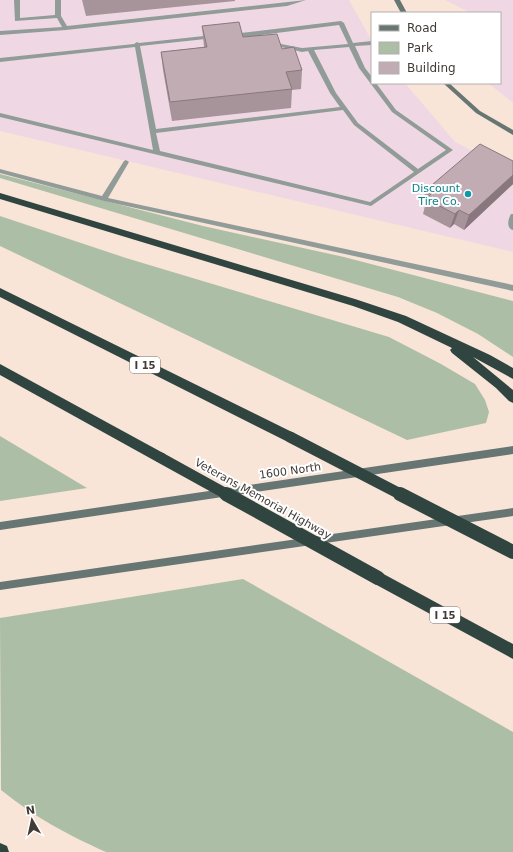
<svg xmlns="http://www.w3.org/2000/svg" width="513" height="852" viewBox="0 0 513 852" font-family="'DejaVu Sans',sans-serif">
<rect width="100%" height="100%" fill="#f8e5d8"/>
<path fill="#efd8e3" d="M0,0H349L372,41V83H405L455,142L513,171V252L0,131Z
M445,0H513V103L488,83H500V13H471Z"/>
<path fill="#adbea6" d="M0,174L203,226L344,257L513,301V357L478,334L437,313L398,297L0,178Z
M0,216L126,258L389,337L441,364L475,384L485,400L489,412L486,423L407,440L0,246Z
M0,436L87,488L0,501Z
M243,579L513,732V852H106C66,834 36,818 1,790L0,618Z"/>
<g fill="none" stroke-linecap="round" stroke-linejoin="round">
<path fill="#919b98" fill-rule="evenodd" d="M14,0H20V18L55,15V0H61V16L67,26L306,0L287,6L66,30L0,35V31L62,27L57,18L15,21Z
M341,21L344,23L353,43L372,41V45L355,46L365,68L372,77V83H376L396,110L453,150L371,206L0,117V113L153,150L135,47L0,62V58L134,44L137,42L139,43L213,35L215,36V38L140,46L156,129L340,107L330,93L308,51L302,52L277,46L253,36L232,38L229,36L232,34ZM339,25L348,44L302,48L281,44L261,35ZM349,47L359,68L392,112L446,150L418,169L358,123L336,93L314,50ZM343,110L354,125L414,172L370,202L160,151L156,133Z
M126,160L129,162L108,198L513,285V291L104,201L0,173V169L102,196L124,161Z
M511,214H513V230C506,228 508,219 511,214Z"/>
<path fill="#677672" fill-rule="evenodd" d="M394,0H400L407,13H401Z
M443,83H449L480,111L513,130V135L476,113Z
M513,446V454L0,530V522Z
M513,508V516L0,590V582Z"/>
<path fill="#304540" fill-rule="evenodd" d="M0,193L355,299L406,316L490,355L513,368V379L473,357L513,390V403L509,401L496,388L452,353L450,350L452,348L398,322L353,306L0,199Z
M0,288L294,433L296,437L294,441L290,442L286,441L0,297Z
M0,364L165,454L167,458L165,462L161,463L157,462L0,375Z
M378,571L513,644V659L373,583L371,578L373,573Z
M0,843L7,846L9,852H0Z"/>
<path stroke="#304540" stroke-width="11" d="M290,437L402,495
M161,458L228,495"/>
<path stroke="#304540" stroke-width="14" d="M226,494L378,578
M400,494L513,552"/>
</g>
<path fill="#a7949a" d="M82,0H235V1L86,16Z
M202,26L282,49L302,70L301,89L292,90L291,108L172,121L163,70L161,52L204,47Z
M513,161V184L464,230L454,224L450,228L423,214L425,206L422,204L426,190Z"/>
<path fill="#88787d" d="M513,175V184L464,230L469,215Z
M459,210L454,224L450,228L455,214Z"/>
<path fill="#c2acb3" stroke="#88787d" d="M239,22L243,37L277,34L282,49L294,47L302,70L286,72L292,89L170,102L161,52L207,47L202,26Z
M480,144L513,161V175L469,215L459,210L455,214L426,199L432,193L426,190Z"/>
<circle fill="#0f9aa8" stroke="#fff" stroke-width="1.5" cx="468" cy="194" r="4"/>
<g text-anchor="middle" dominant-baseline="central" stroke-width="4" stroke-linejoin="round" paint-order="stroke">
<g fill="#fff" stroke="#7a7572" stroke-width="1">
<rect x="130" y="357" width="30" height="16" rx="3"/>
<rect x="430" y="607" width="30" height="16" rx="3"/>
</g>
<g font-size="10" font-weight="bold" fill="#413a35">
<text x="145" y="365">I 15</text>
<text x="445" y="615">I 15</text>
</g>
<g font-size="11" fill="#0d838f" stroke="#fff" text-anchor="end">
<text x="460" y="188">Discount<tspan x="460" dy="13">Tire Co.</tspan></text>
</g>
<g font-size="11" fill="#413a35" stroke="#fff">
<text transform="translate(290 471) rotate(-8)">1600 North</text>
<text transform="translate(263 499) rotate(29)">Veterans Memorial Highway</text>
</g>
</g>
<rect x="371" y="12" width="130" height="72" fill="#ffffff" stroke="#b3b0ae"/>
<rect x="379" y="25" width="20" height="6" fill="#677672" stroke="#b3b0ae"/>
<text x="407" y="32" font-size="12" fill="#413a35">Road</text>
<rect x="379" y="42" width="20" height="12" fill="#adbea6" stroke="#b3b0ae"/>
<text x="407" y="52" font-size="12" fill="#413a35">Park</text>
<rect x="379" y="62" width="20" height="12" fill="#c2acb3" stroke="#b3b0ae"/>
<text x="407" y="72" font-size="12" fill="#413a35">Building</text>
<g transform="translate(32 820) rotate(351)" stroke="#ffffff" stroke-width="3" paint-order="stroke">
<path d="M0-3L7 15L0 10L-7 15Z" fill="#413a35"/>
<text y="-6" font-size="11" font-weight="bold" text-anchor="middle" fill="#413a35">N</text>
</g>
</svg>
